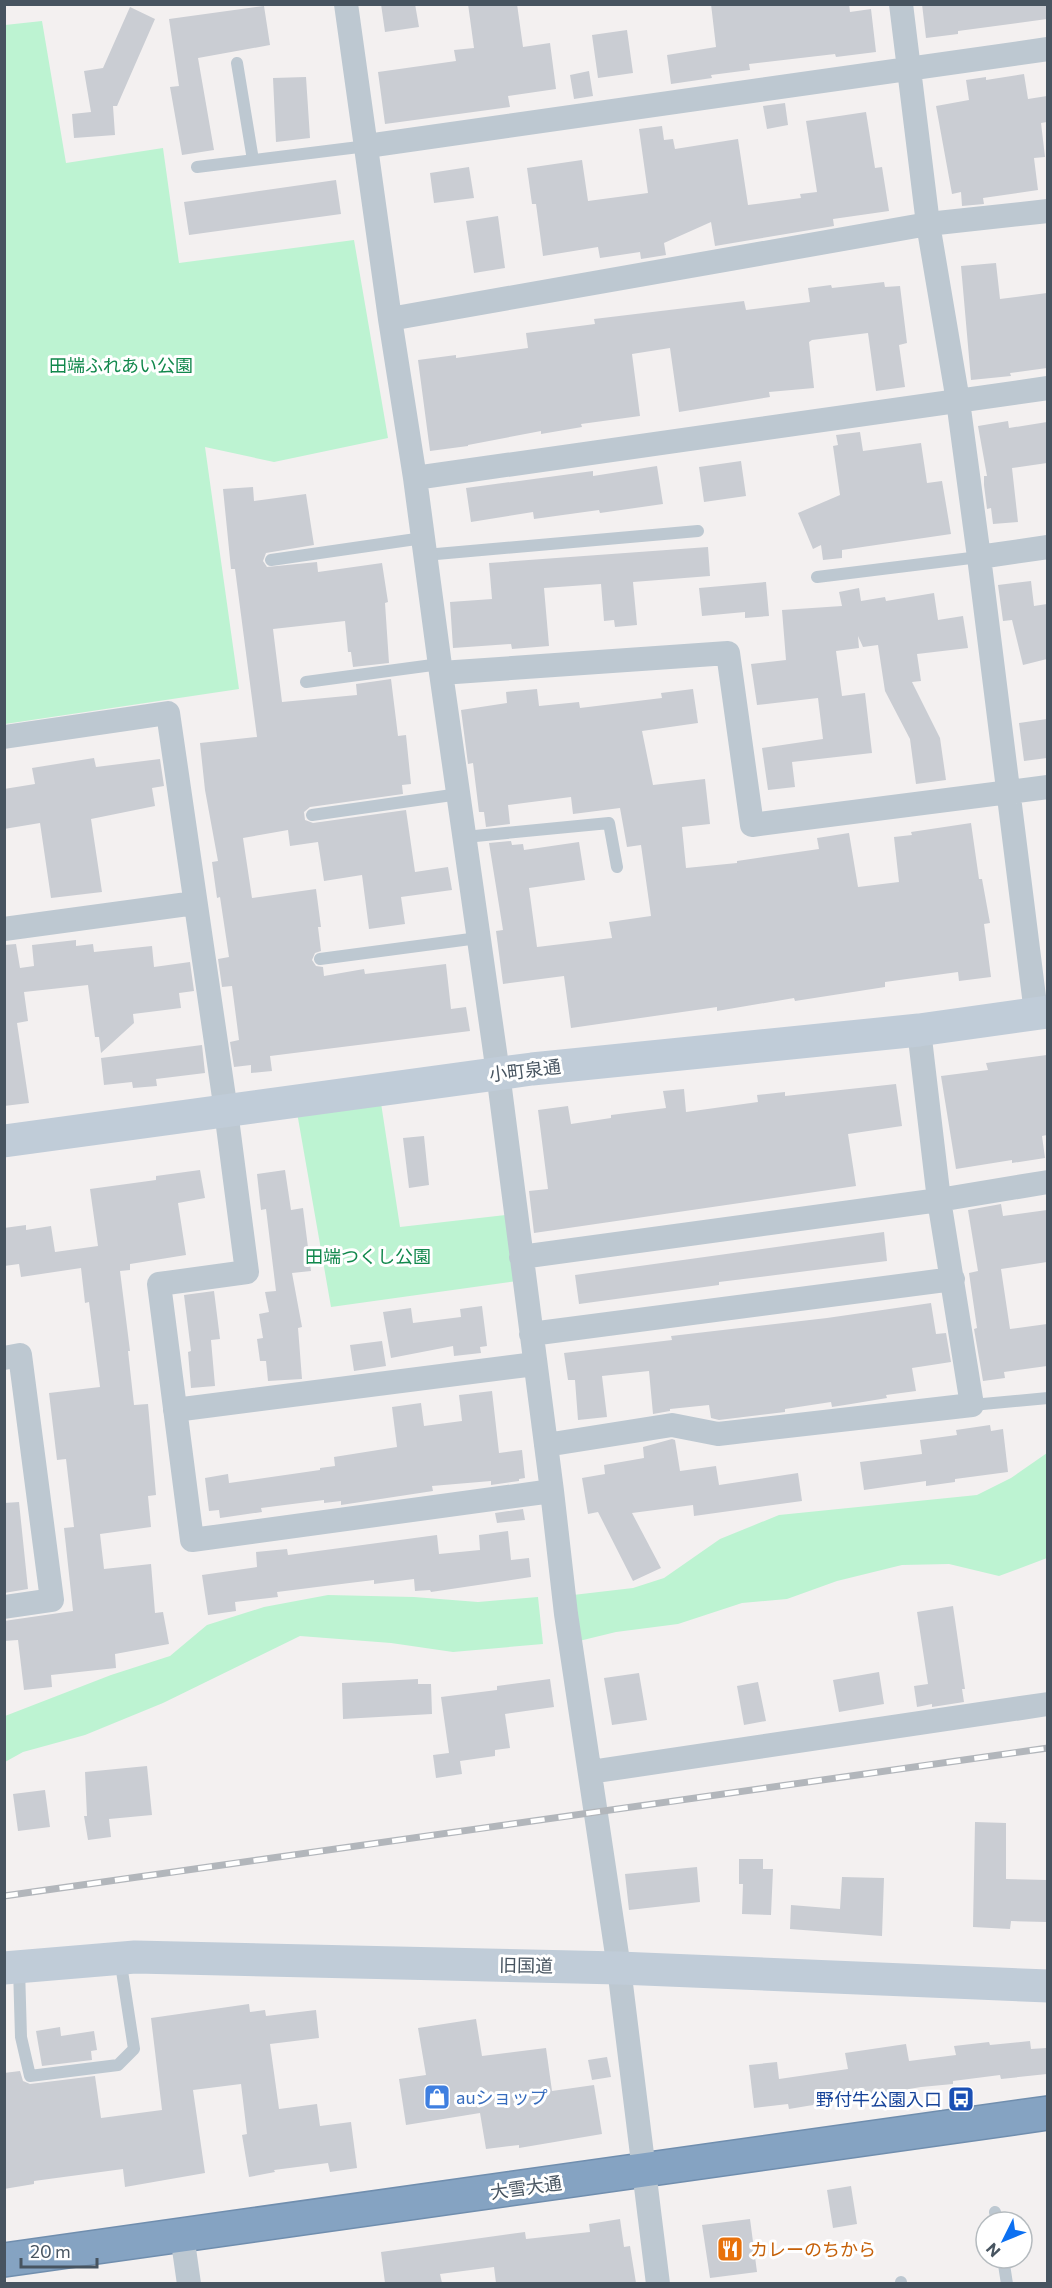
<svg xmlns="http://www.w3.org/2000/svg" width="1052" height="2288" viewBox="0 0 1052 2288" font-family="Commissioner,'Noto Sans JP',sans-serif">
<rect width="100%" height="100%" fill="#f3f0f0"/>
<path fill="#bdf3d2" d="M42,21L66,163L163,148L179,263L354,240L388,438L274,462L205,447L239,689L5,724V25Z
M379,1090L400,1227L515,1214L524,1280L331,1307L295,1101Z
M1047,1453V1558L999,1576L949,1564L902,1565L837,1581L787,1599L742,1603L678,1624L616,1632L579,1641L573,1595L633,1588L664,1578L720,1539L779,1515L977,1495L1011,1478Z
M328,1595L414,1597L478,1602L538,1597L543,1644L453,1652L391,1643L300,1636L163,1703L85,1735L23,1752L5,1762V1716L111,1675L170,1656L207,1625L264,1607Z"/>
<path fill="#cacdd3" d="M381,4H415L419,27L385,32Z
M468,4H517L523,47L550,43L556,89L508,96L510,107L385,124L378,72L456,61L454,50L474,48Z
M711,4H849L850,12L871,9L876,52L836,57L835,54L749,64L750,70L711,75L712,78L671,84L667,55L716,47Z
M922,4H1047V19L958,31V34L926,38Z
M264,6L270,45L198,58L214,150L182,155L170,87L179,86L169,19Z
M130,7L155,19L117,106H113L115,135L74,138L72,114L91,112L84,71L103,68Z
M627,30L633,73L598,78L592,35Z
M589,71L593,96L574,99L570,75Z
M1024,74L1028,99L1047,96V122L1041,123L1045,157L1034,158L1038,190L983,198L984,204L962,206L961,192L952,194L936,106L969,100L966,80L986,77V80Z
M306,77L310,138L276,142L273,78Z
M785,103L788,125L767,129L763,106Z
M866,112L875,168L882,167L889,211L833,219L834,226L715,246L711,222L664,243L666,255L641,259L640,252L600,258L598,247L543,256L536,204H532L527,168L582,160L588,201L648,193L639,129L662,126L664,140L673,139L675,149L738,139L748,205L801,198L800,194L817,192L806,121Z
M469,167L474,198L434,203L430,173Z
M336,180L341,214L189,235L184,202Z
M498,216L505,268L474,273L466,221Z
M996,263L1000,299L1047,293V368L1010,373L1011,376L971,380L961,266Z
M884,282L885,287L900,286L907,343L899,345L905,387L876,391L868,333L812,340L809,342L814,388L769,392L770,397L679,412L670,348L632,354L640,416L581,424L582,427L541,434V431L468,445V446L430,451L418,360L456,355V358L528,348L526,333L595,324L594,319L744,301L746,310L810,302L808,288L831,285L832,288Z
M1008,421L1009,428L1047,422V463L1012,468L1018,522L993,524L991,508L987,509L984,485V476H987L978,426Z
M860,432L863,451L921,443L927,483L942,481L951,534L842,550V558L823,560L821,545L813,549L798,513L840,495L833,446L838,445L836,435Z
M741,461L746,496L704,502L699,467Z
M657,466L663,504L600,513L599,510L534,519L533,512L471,522L466,488L593,471V476Z
M253,487L254,501L306,494L314,545L266,553L263,561L267,567L317,562L318,572L382,563L388,602L385,603L389,663L353,667L351,652H348L345,621L273,629L282,702L357,695L356,684L391,679L398,736L406,735L411,784L402,785L403,794L310,807L304,812L305,820L313,823L406,810L415,872L448,867L452,890L401,897L405,924L369,929L362,875L324,881L318,842L290,846L288,830L243,838L252,898L316,889L321,927H318L321,951L315,953L312,960L316,966L323,967L324,976L364,969L365,974L446,964L451,1009L466,1007L470,1031L270,1056L272,1071L251,1073V1065L234,1067L230,1042L239,1040L232,986L222,987L218,959L229,957L220,897L217,898L212,862L218,861L205,790L200,743L257,737L235,569H231L223,489Z
M708,547L710,576L633,582L637,625L615,627L614,620L604,621L601,584L544,588L549,646L512,649L511,644L453,648L450,602L492,599L489,563Z
M1031,581L1034,606L1047,604V659L1023,665L1012,620L1003,621L998,585Z
M766,582L769,616L745,618V612L702,616L699,588Z
M859,588L861,601L885,597L886,601L934,593L938,620L963,616L968,648L917,654L921,681L912,682L940,738L946,780L916,784L910,739L885,691L878,645L863,647L858,636L859,648L836,651L842,696L865,693L872,753L792,762L795,787L768,790L762,748L823,739L818,698L757,705L751,664L786,660L782,610L842,606L839,592Z
M537,689L539,706L579,702L580,708L662,698L661,693L693,689L698,723L642,731L653,785L705,779L710,824L682,827L686,868L737,863V861L819,849L817,838L849,833L858,887L899,882L894,837L912,835L911,832L971,823L979,879H982L990,923L984,924L991,977L959,981L958,972L885,982V987L795,1001L794,998L717,1011V1007L571,1028L564,976L503,984L496,931L503,930L489,843L511,841L512,845L523,844L524,850L579,842L585,880L529,888L537,947L612,938L609,922L651,916L641,845L627,847L620,808L573,814L571,797L508,805L510,824L486,827L484,812H479L473,763L468,764L461,710L507,703L506,692Z
M1047,719V758L1024,761L1019,723Z
M94,758L96,767L160,759L164,786L152,788L155,806L91,819L102,892L51,898L40,823L4,829V789L35,784L32,768Z
M76,940V946L93,944L94,952L152,946L154,967L190,962L194,991L179,993L181,1008L133,1014L134,1023L101,1053L99,1037H95L88,985L24,992L28,1021L17,1023L29,1103L4,1106V945L16,944L20,968L34,966L32,945Z
M202,1045L205,1073L156,1079L157,1086L133,1088L132,1082L104,1085L101,1058Z
M1047,1055V1135L1042,1136L1045,1158L1012,1163V1160L956,1169L941,1076L988,1070L986,1063Z
M896,1084L902,1126L848,1134L856,1186L534,1233L529,1191L548,1189L538,1110L568,1106L571,1124L611,1118V1115L666,1108L663,1091L684,1089L686,1112L758,1102L757,1095L785,1092V1096Z
M424,1136L429,1185L409,1188L403,1138Z
M200,1170L205,1198L178,1203L186,1255L130,1264V1270L120,1271L130,1351H128L134,1405L148,1404L156,1495L148,1496L151,1527L100,1534L104,1569L151,1564L155,1613L163,1612L169,1644L115,1654L116,1668L51,1675L52,1687L24,1690L18,1640L4,1641V1621L73,1611L64,1528L74,1527L66,1459L57,1460L49,1393L100,1387L89,1302L85,1303L81,1268L21,1277L19,1264L4,1266V1228L26,1225V1230L51,1226L55,1252L98,1246L90,1189L156,1180V1176Z
M285,1170L291,1210L303,1208L311,1271L292,1273L302,1327L298,1328L302,1379L268,1381L266,1361H260L257,1339L263,1338L259,1314L269,1312L265,1292L276,1291L266,1209L261,1210L257,1174Z
M1001,1204L1003,1216L1047,1210V1262L1001,1269L1010,1329L1047,1324V1366L1004,1372L1005,1378L983,1381L974,1329L977,1328L969,1273L978,1271L968,1210Z
M884,1232L887,1261L719,1282V1285L579,1304L575,1275Z
M214,1291L220,1339L211,1340L215,1386L191,1388L188,1352L191,1351L184,1295Z
M931,1303L936,1334L946,1333L951,1362L912,1368L916,1391L886,1395L887,1398L851,1404L832,1407L831,1402L785,1409V1412L719,1420L711,1418L709,1405L670,1409V1411L653,1414L649,1371L602,1376L607,1417L578,1420L575,1380H568L564,1353L672,1340L671,1336L827,1318Z
M482,1306L487,1346L480,1347L481,1353L454,1356L453,1346L391,1358L383,1312L411,1308L413,1323L461,1317L460,1309Z
M382,1341L386,1366L354,1371L350,1345Z
M492,1391L499,1453L522,1450L525,1478L519,1479V1481L491,1485V1481L432,1486L433,1491L341,1505V1501L324,1503V1500L261,1508L262,1512L220,1518L219,1510L209,1511L205,1478L228,1474L229,1483L320,1470V1468L335,1466L334,1457L397,1447L392,1407L421,1403L424,1426L462,1421L459,1395Z
M990,1425L991,1431L1003,1429L1008,1472L955,1479V1482L926,1486V1481L864,1490L860,1462L922,1454L920,1440L957,1435L956,1430Z
M672,1439L675,1440L680,1471L716,1466L719,1485L798,1473L802,1501L694,1516L693,1505L632,1513L661,1568L633,1581L598,1512L588,1514L582,1478L605,1474L604,1465L644,1458L643,1447Z
M19,1502L28,1589L4,1593V1503Z
M523,1509L525,1520L497,1523L495,1513Z
M508,1531L511,1560L529,1558L531,1577L431,1592L430,1590L415,1591L414,1579L374,1584V1580L317,1587L277,1592L278,1597L235,1602L236,1611L208,1615L202,1575L257,1567L256,1552L287,1549L288,1555L437,1535L439,1554L480,1550L479,1535Z
M953,1606L965,1689H962L964,1702L932,1707V1704L917,1707L914,1686L928,1684L917,1612Z
M879,1672L884,1704L839,1712L833,1680Z
M639,1673L647,1720L612,1725L604,1678Z
M418,1679V1684H431L432,1714L343,1719L342,1683Z
M550,1679L554,1707L505,1714L510,1748L495,1750V1756L460,1761L462,1774L436,1778L433,1755L449,1753L441,1697L497,1690V1686Z
M758,1682L766,1721L744,1725L737,1686Z
M147,1766L152,1815L109,1819L111,1837L88,1840L84,1816H87L85,1772Z
M45,1790L50,1827L18,1831L13,1794Z
M975,1822L1006,1823V1879L1047,1880V1922L1011,1921L1010,1929L973,1927Z
M739,1859H763V1869H773L771,1915L742,1914L743,1884H739Z
M697,1867L700,1902L629,1910L625,1874Z
M842,1877L884,1878L882,1936L790,1929L791,1905L840,1909Z
M249,2004L250,2012L265,2010L266,2016L316,2010L319,2038L270,2044L279,2109L317,2104L320,2126L351,2122L357,2168L330,2172L328,2163L274,2170L275,2172L249,2177L242,2135L247,2134L241,2084L193,2090L205,2173L125,2187L123,2169L34,2181V2184L4,2189V2073L20,2071L23,2081L30,2084L95,2076L101,2118L162,2110L151,2018Z
M476,2019L482,2056L546,2048L552,2091L594,2085L602,2134L519,2148V2145L486,2149L480,2113L406,2125L399,2079L426,2075L418,2028Z
M60,2027L61,2036L94,2031L97,2050L91,2051L92,2060L42,2066L36,2031Z
M1030,2041L1031,2049L1046,2048L1047,2074L1001,2079L1000,2075L953,2081V2084L921,2087L789,2109L788,2104L754,2108L749,2065L777,2062L779,2079L848,2069L845,2053L906,2044L909,2061L956,2055L954,2046L989,2042L990,2045Z
M607,2057L611,2077L592,2080L588,2060Z
M851,2186L857,2224L833,2228L827,2190Z
M620,2219L624,2247L630,2246L636,2283H496L494,2267L440,2274L442,2283H385L381,2252L525,2232L526,2239L590,2232L589,2224Z
M750,2219L757,2272L710,2278L702,2225Z"/>
<g fill="none" stroke-linecap="round" stroke-linejoin="round">
<defs>
<path id="highway" d="M4,2260L1048,2113"/>
</defs>
<use href="#highway" stroke="#708eae" stroke-width="36"/>
<path stroke="#bdc8d1" stroke-width="12" d="M237,63L253,160
M197,167L367,146
M425,555L698,531
M271,560L423,538
M817,577L979,557
M306,682L440,664
M312,815L459,794
M465,837L609,823L617,867
M320,959L478,938
M972,1405L1048,1398
M19,1968L21,2037L30,2076L118,2065L134,2049L120,1958
M995,2212L997,2222
M1003,2258L1007,2284
M901,2282V2284"/>
<path stroke="#bdc8d1" stroke-width="24" d="M346,4L390,319L415,478L441,673L498,1073L552,1491L566,1614L619,1968L658,2284
M901,4L928,224L958,401L979,557L1036,1013
M367,146L1048,49
M390,319L928,224L1048,211
M415,478L1048,388
M979,557L1048,547
M441,673L728,653L752,825L1048,787
M4,737L168,713L226,1111L247,1272L159,1284L192,1540L552,1491
M4,929L195,903
M521,1257L939,1200L1048,1182
M531,1334L953,1279
M4,1358L20,1355L52,1600L4,1607
M175,1410L535,1364
M546,1445L672,1425L718,1434L972,1405L939,1200L919,1030
M590,1772L1048,1704
M182,2235L189,2284"/>
<path stroke="#c0ccd8" stroke-width="33" d="M4,1141L532,1069L919,1030L1048,1012
M4,1968L135,1957L619,1968L1048,1986"/>
<use href="#highway" stroke="#85a3c2" stroke-width="33"/>
<defs>
<path id="rail" d="M4,1896L1048,1748"/>
</defs>
<use href="#rail" stroke="#b2b6bb" stroke-width="7"/>
<use href="#rail" stroke="#fff" stroke-width="4.5" stroke-dasharray="14" stroke-linecap="butt"/>
</g>
<defs>
<symbol id="shop-square" viewBox="-11 -11 22 22"><rect x="-9" y="-9" width="18" height="18" rx="4" fill="#3f7fe0" stroke="#fff"/><path d="M-5-2.5h2.3a2.7 3.5 0 0 1 5.4 0H5L5.5 6h-11ZM-1.5-2.5h3a1.5 2.3 0 0 0-3 0Z" fill="#fff"/></symbol>
<symbol id="bus-square" viewBox="-11 -11 22 22"><rect x="-9" y="-9" width="18" height="18" rx="4" fill="#1a4fb4" stroke="#fff"/><path d="M-5-6H5V4H4V6H2V4H-2V6H-4V4H-5ZM-3.5-4V0h7V-4ZM-3.5 1.2v1.5H-2V1.2ZM2 1.2v1.5H3.5V1.2Z" fill="#fff"/></symbol>
<symbol id="restaurant-square" viewBox="-11 -11 22 22"><rect x="-9" y="-9" width="18" height="18" rx="4" fill="#e8710a" stroke="#fff"/><path d="M-5-6h1v4h1v-4h1v4h1v-4h1v5L-1.5 .5V6h-2V.5L-5-1ZM5-6V6H3V1.5H1.5Q1.5-4 5-6Z" fill="#fff"/></symbol>
</defs>
<g fill-rule="evenodd">
<use href="#shop-square" x="422" y="2082" width="30" height="30"/>
<use href="#bus-square" x="946" y="2084" width="30" height="30"/>
<use href="#restaurant-square" x="715" y="2234" width="30" height="30"/>
</g>
<g text-anchor="middle" dominant-baseline="central" stroke-width="6" stroke-linejoin="round" paint-order="stroke">
<g font-size="18" fill="#11884c" stroke="#fff">
<text x="121" y="365">田端ふれあい公園</text>
<text x="368" y="1256">田端つくし公園</text>
</g>
<g font-size="18" fill="#475460" stroke="#fff">
<text transform="translate(525 1070) rotate(-7)">小町泉通</text>
<text transform="translate(526 1965) rotate(1)">旧国道</text>
<text transform="translate(526 2187) rotate(-8)">大雪大通</text>
</g>
<g font-size="18" fill="#366cbe" stroke="#fff" text-anchor="start">
<text x="456" y="2097">auショップ</text>
</g>
<g font-size="18" fill="#164399" stroke="#fff" text-anchor="end">
<text x="942" y="2099">野付牛公園入口</text>
</g>
<g font-size="18" fill="#c56008" stroke="#fff" text-anchor="start">
<text x="750" y="2249">カレーのちから</text>
</g>
</g>
<rect width="1052" height="2288" fill="none" stroke="#475460" stroke-width="12"/>
<g transform="translate(1004 2240) rotate(227)"><circle r="28" fill="#ffffff" stroke="#b5bbbf" stroke-width="1.5"/>
<path d="M0-4.5L10 22L0 15L-10 22Z" fill="#0c70f1"/>
<text y="-9" font-size="16" font-weight="bold" text-anchor="middle" fill="#475460">N</text>
</g>
<path d="M21 2258v9h76v-9" fill="none" stroke="#475460" stroke-width="3"/>
<text x="30" y="2258" font-size="18" fill="#475460" stroke="#ffffff" stroke-width="4.5" paint-order="stroke">20 m</text>
</svg>
